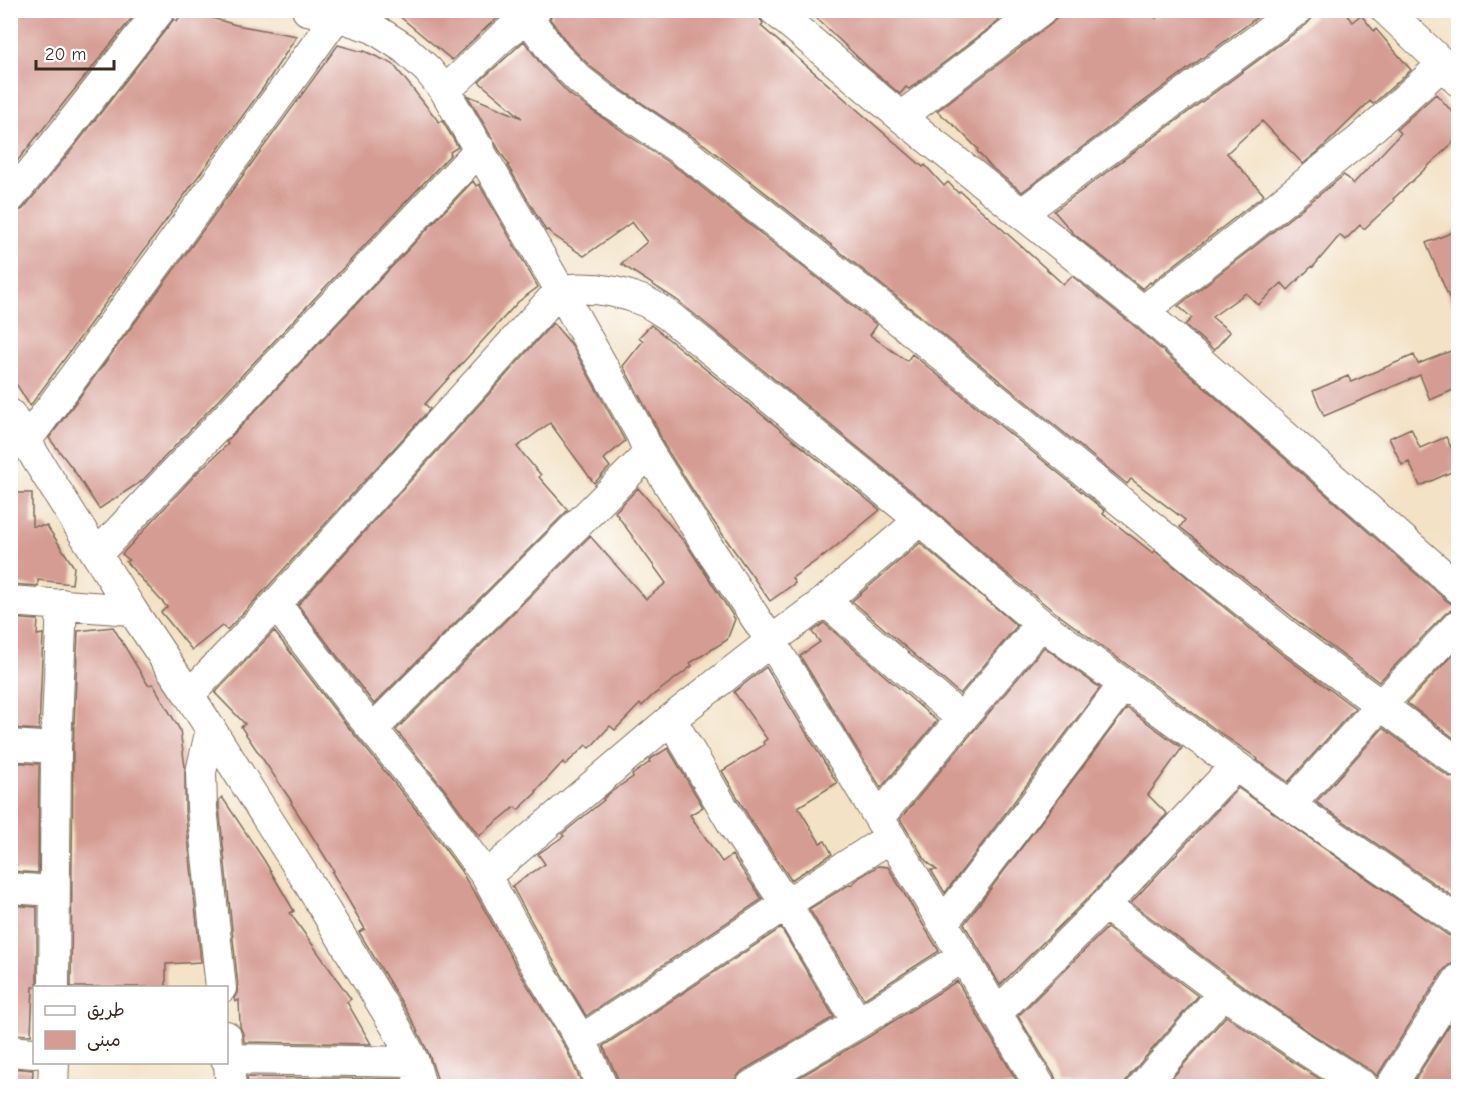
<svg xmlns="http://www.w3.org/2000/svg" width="1469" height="1097" viewBox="0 0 1469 1097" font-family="'Comic Neue','Playpen Sans Arabic',sans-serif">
<rect width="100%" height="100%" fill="#fff"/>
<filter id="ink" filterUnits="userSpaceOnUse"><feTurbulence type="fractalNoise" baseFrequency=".0167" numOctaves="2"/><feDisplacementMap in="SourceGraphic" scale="12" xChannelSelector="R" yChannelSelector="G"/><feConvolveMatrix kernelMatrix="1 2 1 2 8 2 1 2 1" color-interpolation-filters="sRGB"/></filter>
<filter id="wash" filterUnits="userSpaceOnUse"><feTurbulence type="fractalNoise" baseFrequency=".008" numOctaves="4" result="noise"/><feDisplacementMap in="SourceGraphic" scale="24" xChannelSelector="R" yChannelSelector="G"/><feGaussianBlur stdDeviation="1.35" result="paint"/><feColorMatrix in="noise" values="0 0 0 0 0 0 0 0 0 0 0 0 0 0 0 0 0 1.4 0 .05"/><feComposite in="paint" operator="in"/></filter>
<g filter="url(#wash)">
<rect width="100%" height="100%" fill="#f3e2c6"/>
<g id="blocks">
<path fill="#d59c93" d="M10,10H131L135,14L10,170Z
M184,10L236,25L297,36L263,88L30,406L10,374V216L23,209L74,147L174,19L177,21Z
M392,10H508L489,25L452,60Z
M553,10H757L758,16L763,23L761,26L923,167L925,165L944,186L948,182L958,193L960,191L1063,284L1072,276L1132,324L1447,601L1454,605H1458V608L1453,609L1446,613L1379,682L1306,628L1180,527L1185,520L1131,479L1127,484L892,293L705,145L613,84L591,67L568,44L550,19Z
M808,10H992L999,21L909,89L906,87L900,94L868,67Z
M1058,10H1150L1156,18L1164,10H1267L1022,192L991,167L977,151L978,149L957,128L937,111L1051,24L1057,17Z
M1314,10H1343L1352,22L1361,15L1374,31L1376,29L1411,70L1373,104L1370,101L1320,150L1303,164L1262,121L1227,153L1264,195L1151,283L1150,282L1143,289L1074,234L1054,211L1307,24L1313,17Z
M524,41L543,67L569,94L594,112L684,173L877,325L870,335L907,361L912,354L1105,511L1103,514L1153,553L1155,551L1284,656L1355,708L1288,782L1257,760L1258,759L1219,732L1052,610L999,567L931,507L677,300L621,264L647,242L632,222L584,256L553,235L548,230L546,231L508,166L509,165L499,150L467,95L522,118L479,82Z
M338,45L363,52L364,51L393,64L439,122L442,120L458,147L450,152L451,154L142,481L99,509L73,469L49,438L182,259Z
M1436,94L1458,118V138L1393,199L1394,201L1364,229L1360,225L1345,240L1340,235L1313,267L1312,266L1288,290L1282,283L1258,305L1246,293L1212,317L1230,332L1214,350L1185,325L1192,318L1178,306L1250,250L1344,175L1353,184L1401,133L1397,129Z
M473,181L476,186L479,184L538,287L518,302L425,404L430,409L263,592L227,630L222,626L192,650L161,612L167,607L126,562L129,560L122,554L198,472L228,444L226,442Z
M1458,230V319L1426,243Z
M553,323L571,344L625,441L604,459L610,467L594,483L550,423L517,447L541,475L539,477L568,510L374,704L298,605Z
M651,325L880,510L823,557V556L792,578L795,583L770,601L706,511L664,445L656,426L623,366L643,341L639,337Z
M1458,348V388L1430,400L1420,375L1324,416L1313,391L1348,376L1351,382L1414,355L1418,364Z
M1411,428L1420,448L1446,437L1451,447L1458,444V469L1420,486L1409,462L1402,465L1389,438Z
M638,488L687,545L735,619L727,640L690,663L692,666L652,696L642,706L640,704L615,730L610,726L590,748L586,745L565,765L563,762L536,791L537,792L518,810L515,807L479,836L445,790L396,730L590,536L646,599L666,583L615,512Z
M10,493H32V526H47L74,567L72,584L38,580V586L10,584Z
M920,543L1017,626L960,694L852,601Z
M10,618L38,620L37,635L43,634L39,730L10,728Z
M824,623L937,721L881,788L800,656L820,642L812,632Z
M113,627L148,685L153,684L180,730L185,767V810L201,962L166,964V987H71L73,748L78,631Z
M274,631L340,717L418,812L461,871L474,893H475L520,973L566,1048L583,1086H438V1081L429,1054L411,1018L359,932L365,929L332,872L334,871L297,812L291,803L292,802L241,727L245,724L215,693Z
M1044,647L1100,688L945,893L931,870H937L926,861L900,819Z
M1458,649V741L1407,703Z
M766,667L837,783L798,807L820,843L825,841L832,854L791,880L750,819L722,771L764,745L763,742L767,739L734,692Z
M1127,708L1182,748L1148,795L1167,814L1093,893L1000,985L964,924Z
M1383,728L1448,776L1458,779V900L1316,802Z
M668,748L703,807L690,815L722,862L732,855L762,899L586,1016L550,955L512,886L545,864L538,854L564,836L562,834L604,800L603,799L611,792L633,777L632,775L650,762L649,760L652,758Z
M10,762L39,764L38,873L10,871Z
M1238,788L1448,935L1458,938V963L1449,965L1443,971L1377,1076L1372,1071L1315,1036L1233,979L1131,903Z
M222,797L264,860L294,911L290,913L351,999L347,1002L371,1044L244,1042L243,1034L240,1026L239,1000L235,1002L234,998L237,994L238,986L219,807V800Z
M878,866L888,867L939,951L864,999L809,909L850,884L851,885L860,877Z
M10,905L37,907V987H33L31,1035L10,1034Z
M781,928L834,1017L742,1071L736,1078L734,1086H619L618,1079L603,1046Z
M1107,928L1198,996L1130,1075L1126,1082V1086H1057L1055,1077L1018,1016Z
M957,981L1020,1086H784L867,1038Z
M1458,1011V1086H1411Z
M1226,1016L1296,1064L1331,1086H1165Z
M10,1068L33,1070L32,1086H10Z
M247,1077L401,1079L403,1086H248Z"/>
</g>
</g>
<g filter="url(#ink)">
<use href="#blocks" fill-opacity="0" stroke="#7b6a59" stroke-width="1.5"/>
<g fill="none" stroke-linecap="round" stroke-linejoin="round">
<defs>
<path id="minor" d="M307,10L337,16L373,28L404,48L428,70L445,91L560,290L641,434L649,453L709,548L771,641L943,923L1040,1086
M774,10L901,117L1143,311L1458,588
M1386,10L1443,64L1458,81
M528,17L555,55L580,80L603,98L631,116L694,159L881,306L1200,566L1295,642L1458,762
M445,91L501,38L536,10
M901,117L1041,10
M10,198L61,136L160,10
M1022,213L1297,10
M1143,311L1239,237L1358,141L1443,64
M10,414L39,463L132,610L189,695L306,879L396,1027L414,1062L421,1086
M26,441L168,249L337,16L339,10
M97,554L480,149
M10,601L132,610
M825,601L962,719
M276,604L354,707L432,801L486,876L535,964L581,1040L602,1086
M189,695L276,604L560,290C589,286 617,290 644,301C653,305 661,311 669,316L920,520L988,580L1041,624L1290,805L1458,921
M671,719L735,828L786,904L858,1023
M211,729L201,772L202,808L221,988
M373,729L649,453
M10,745L56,748
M1290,805L1381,705L1458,625
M879,817L1041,624
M486,876L671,719L771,641L825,601L920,520
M10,888L54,891
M1105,905L1223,993L1306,1050L1363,1086
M943,923L1028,812L1124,684
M54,988L56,748L62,604
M997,1013L1105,905L1235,766
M226,1036L231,1086
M581,1040L786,904L891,837
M10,1051L34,1053
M226,1059L414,1062
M53,1086L54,1062
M751,1086L858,1023L962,957
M1143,1086L1223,993
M1391,1086L1458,980"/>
</defs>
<use href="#minor" stroke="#7b6a59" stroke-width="32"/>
<use href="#minor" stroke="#fff" stroke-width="30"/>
</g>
</g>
<rect width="1469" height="1097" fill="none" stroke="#fff" stroke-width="36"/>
<rect x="33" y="986" width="195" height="78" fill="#ffffff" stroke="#b1aaa5" stroke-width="1.5"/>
<rect x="45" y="1006" width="30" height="9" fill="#ffffff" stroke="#b1aaa5" stroke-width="1.5"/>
<text x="87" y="1016" font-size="18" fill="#3b2a1e">طريق</text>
<rect x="45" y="1031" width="30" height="18" fill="#d59c93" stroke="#b1aaa5" stroke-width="1.5"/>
<text x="87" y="1046" font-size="18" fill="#3b2a1e">مبنى</text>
<path d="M36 60v9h78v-9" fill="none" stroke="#3b2a1e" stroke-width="3"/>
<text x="45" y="60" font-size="18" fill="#3b2a1e" stroke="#ffffff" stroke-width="4.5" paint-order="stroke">20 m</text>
</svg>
